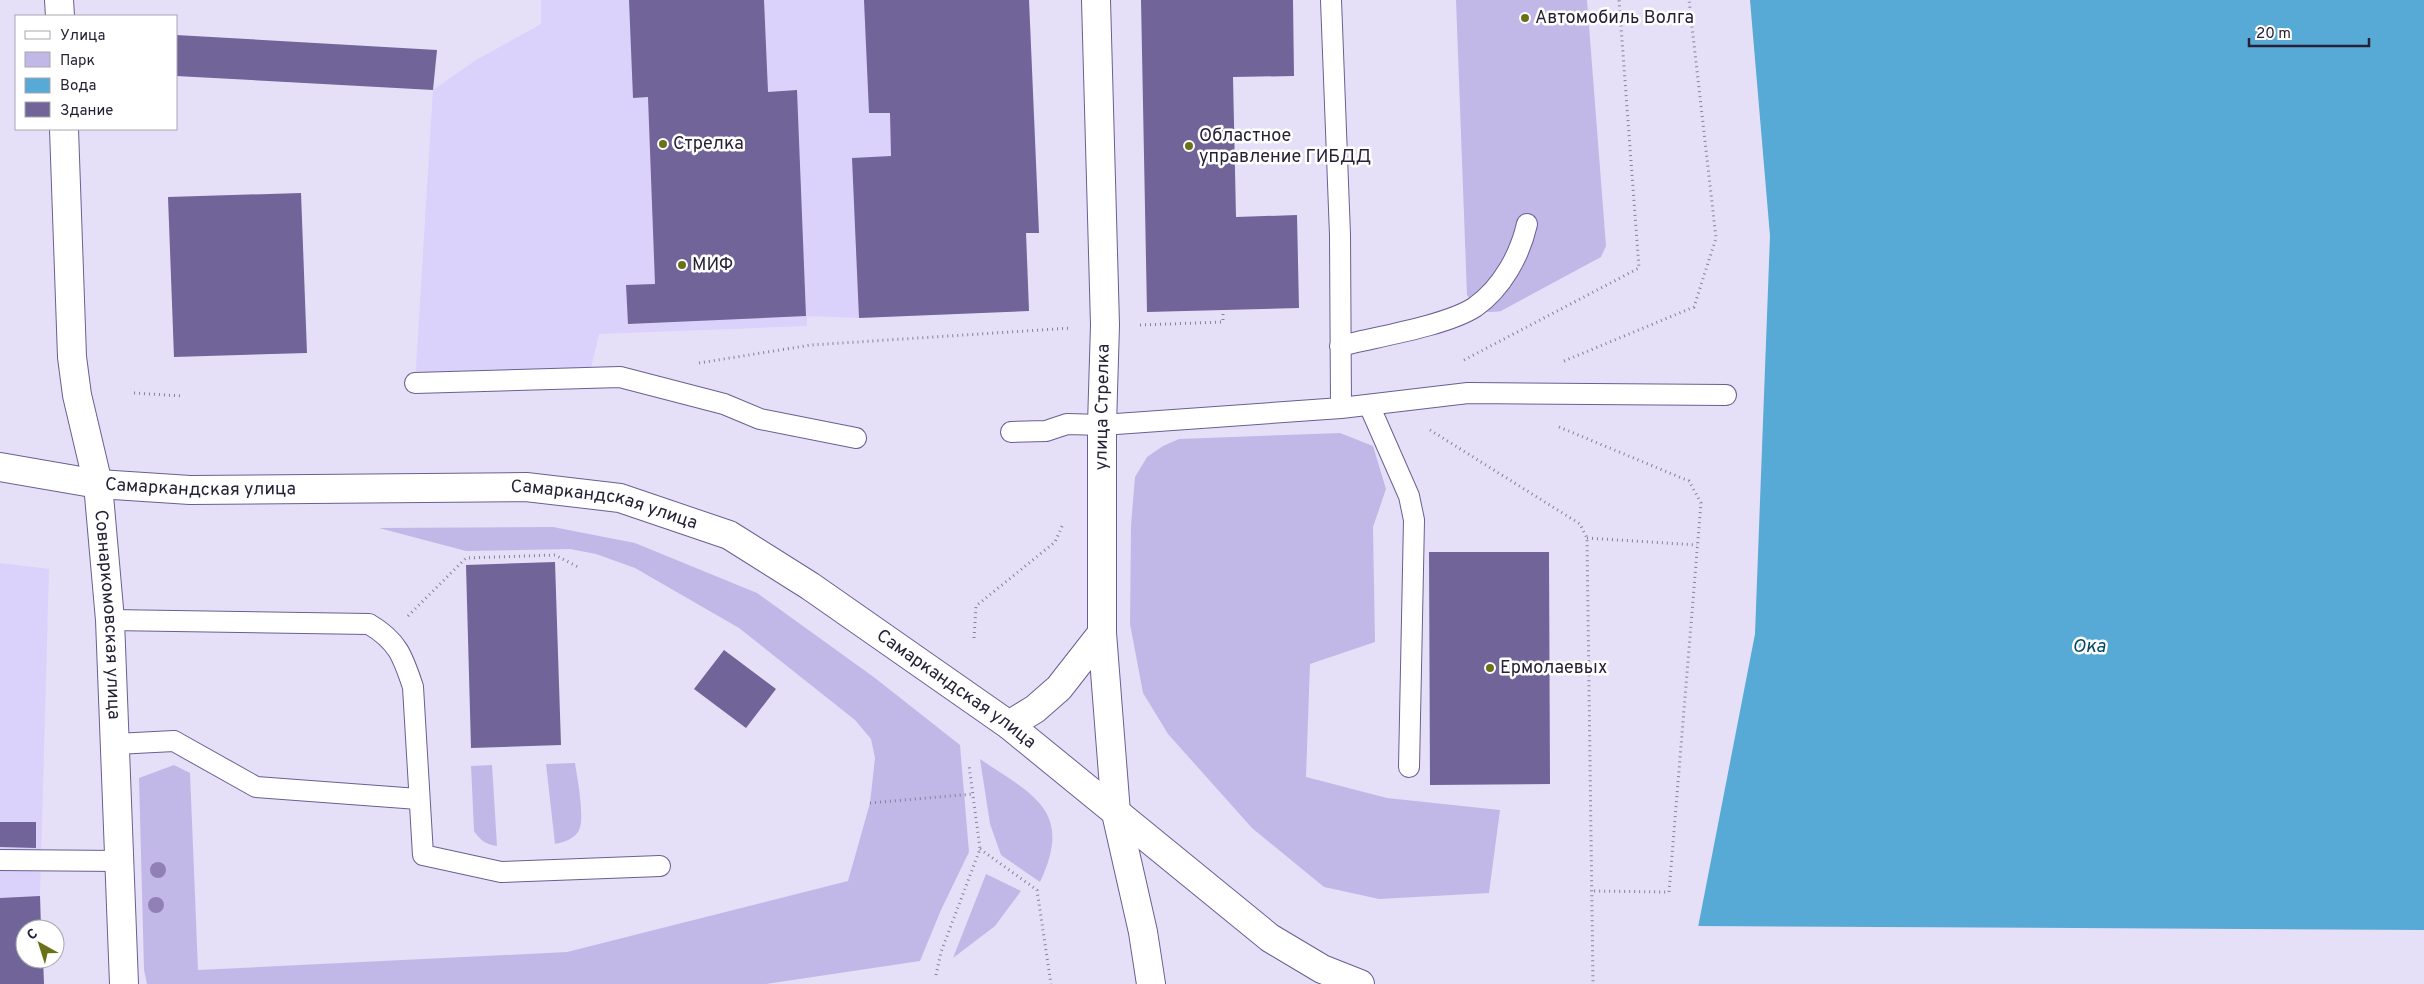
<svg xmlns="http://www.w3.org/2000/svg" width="2424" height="984" viewBox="0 0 2424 984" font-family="Overpass,sans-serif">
<rect width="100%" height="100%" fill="#e5e0f8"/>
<path fill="#dad2fa" d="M541,0H1029L1039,233H1026L1029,311L859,318L807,316V326L599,334L589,376L415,383L433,90L476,60L541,24Z
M0,563L49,569L40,896L41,929H25V959H43L44,984H0Z"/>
<path fill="#c2b8e7" d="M1456,0H1587L1606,246L1601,257L1501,311C1483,314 1477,310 1467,295Z
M1340,433L1373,446L1386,489L1373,527L1375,642L1310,664L1306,777L1387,798L1500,810L1489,893L1379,899L1324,887L1252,828L1168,734L1143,693L1130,624L1131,525L1135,477L1147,457L1163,446L1179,439Z
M553,527L635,543L757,593L875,678L960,745L969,852L941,910L920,961L766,984H147L144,970L139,778L174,765L190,773L198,970L567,952L848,881L870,803L875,758L871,739L855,720L739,628L635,568L596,554L570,549L466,551L379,528Z
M980,759C1033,795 1074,810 1040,882L1001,855L990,824Z
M575,763C577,777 586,821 578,832C572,840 564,842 555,844L546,764Z
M492,765L497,846C485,844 481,841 474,831L471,766Z
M986,874L1021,891L995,926L953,958Z"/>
<path fill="#57a9d6" d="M1750,0H2424V984H1687L1755,634L1770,236Z"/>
<path fill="#e5e0f8" d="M1696,926L2424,930V984H1685Z"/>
<path fill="#706498" d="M629,0H764L768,92L797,90L806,316L628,324L626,285L655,284L648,97L633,98Z
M864,0H1029L1039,233H1026L1029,311L859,318L852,158L891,156L890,113H869Z
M1141,0H1293L1294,76L1233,77L1236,217L1297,215L1299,308L1147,312Z
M176,35L437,50L433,90L176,76Z
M301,193L307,353L174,357L168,197Z
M1429,552H1549L1550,784L1430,785Z
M555,562L561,745L471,748L466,565Z
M724,650L776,689L746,728L694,689Z
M0,822H36V848L0,847Z
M40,896L41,929H25V959H43L44,984H0V898Z"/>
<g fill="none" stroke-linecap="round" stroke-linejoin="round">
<defs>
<path id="service" d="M1331,0L1340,235L1341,408
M1340,346C1375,337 1446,326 1475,307C1502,288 1520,255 1527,224
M415,383L620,377L724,404L760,419L856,438
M1369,405L1409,496L1414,520L1409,767
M1011,432L1046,431L1067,424L1102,425L1341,408L1468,393L1726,395
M110,620L369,624C398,641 403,657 413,687L423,855L501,872L660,866
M116,744L174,741L256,787L418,799
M0,860L120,861"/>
<path id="minor" d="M59,0L60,16
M1096,0L1105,325L1102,425V633L1116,813
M64,129L72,357L77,395L98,484
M1009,725L1035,709L1059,688L1102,633"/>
<g id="secondary">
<path id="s1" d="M0,467L98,484L190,490L526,487L620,498L729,535L810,586L1009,725L1270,938L1322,969L1360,984"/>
<path id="s2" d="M98,484L110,620L124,984"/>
<path d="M1116,813L1143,932L1151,984"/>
</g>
</defs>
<use href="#service" stroke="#6b5e92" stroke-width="22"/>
<use href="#minor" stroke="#6b5e92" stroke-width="30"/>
<use href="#secondary" stroke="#6b5e92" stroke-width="30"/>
<path stroke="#868197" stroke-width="3" stroke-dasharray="1 4" stroke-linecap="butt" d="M1140,325L1223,322V310
M1464,360L1639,268L1619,0
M1564,361L1694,307L1716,238L1689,0
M699,363L811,345L1071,328
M134,393L182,396
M1559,427L1689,481L1701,503L1669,892L1590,891
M1430,430L1580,524L1587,538L1593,984
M1587,538L1697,545
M408,616L466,558L555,555L580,568
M974,638L976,606L1055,542L1063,524
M870,803L973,794
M980,849L1037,890L1051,984
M936,975L941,952L980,849L969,765"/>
<use href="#service" stroke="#fff" stroke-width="20"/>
<use href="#minor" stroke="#fff" stroke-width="28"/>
<use href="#secondary" stroke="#fff" stroke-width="28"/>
</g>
<g fill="#9180b8">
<circle cx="158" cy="870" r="8"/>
<circle cx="156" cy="905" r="8"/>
</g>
<g fill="#6a7119" stroke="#fff" stroke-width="2">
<circle cx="1525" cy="18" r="5"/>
<circle cx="663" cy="144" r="5"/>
<circle cx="1189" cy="146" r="5"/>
<circle cx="682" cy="265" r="5"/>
<circle cx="1490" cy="668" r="5"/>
</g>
<g text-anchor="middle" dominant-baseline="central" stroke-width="5" stroke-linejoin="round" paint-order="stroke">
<g font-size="18" fill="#262136" stroke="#fff" text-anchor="start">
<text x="1535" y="18">Автомобиль Волга</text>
<text x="1199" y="136">Областное<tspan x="1199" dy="21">управление ГИБДД</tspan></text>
<text x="673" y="144">Стрелка</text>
<text x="692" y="265">МИФ</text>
<text x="1500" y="668">Ермолаевых</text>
</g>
<g font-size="18" fill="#262136" stroke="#fff">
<text transform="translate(1103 407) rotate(-89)">улица Стрелка</text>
<text stroke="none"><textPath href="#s1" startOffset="202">Самаркандская улица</textPath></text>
<text stroke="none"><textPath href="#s1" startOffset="608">Самаркандская улица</textPath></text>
<text stroke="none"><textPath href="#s2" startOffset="131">Совнаркомовская улица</textPath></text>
<text stroke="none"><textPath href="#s1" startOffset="1012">Самаркандская улица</textPath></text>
</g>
<g font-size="19" font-style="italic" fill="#004765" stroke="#fff">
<text x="2089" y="647">Ока</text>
</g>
</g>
<rect x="15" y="15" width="162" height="115" fill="#ffffff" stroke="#a8a6af"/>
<rect x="25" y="31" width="25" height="8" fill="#ffffff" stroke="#a8a6af"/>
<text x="60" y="40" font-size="15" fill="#262136">Улица</text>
<rect x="25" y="52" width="25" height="15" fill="#c2b8e7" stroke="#a8a6af"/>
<text x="60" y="65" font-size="15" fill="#262136">Парк</text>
<rect x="25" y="78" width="25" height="15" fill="#57a9d6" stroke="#a8a6af"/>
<text x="60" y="90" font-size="15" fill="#262136">Вода</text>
<rect x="25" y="102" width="25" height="15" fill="#706498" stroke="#a8a6af"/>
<text x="60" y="115" font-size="15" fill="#262136">Здание</text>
<g transform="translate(40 944) rotate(321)"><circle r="24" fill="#ffffff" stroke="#a8a6af"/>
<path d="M0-4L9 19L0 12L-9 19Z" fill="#6a7119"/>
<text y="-8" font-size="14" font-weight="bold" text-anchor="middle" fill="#262136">С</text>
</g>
<path d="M2249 38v8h120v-8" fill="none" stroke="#262136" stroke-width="2.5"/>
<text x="2256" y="38" font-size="15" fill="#262136" stroke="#ffffff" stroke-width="4" paint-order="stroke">20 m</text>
</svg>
